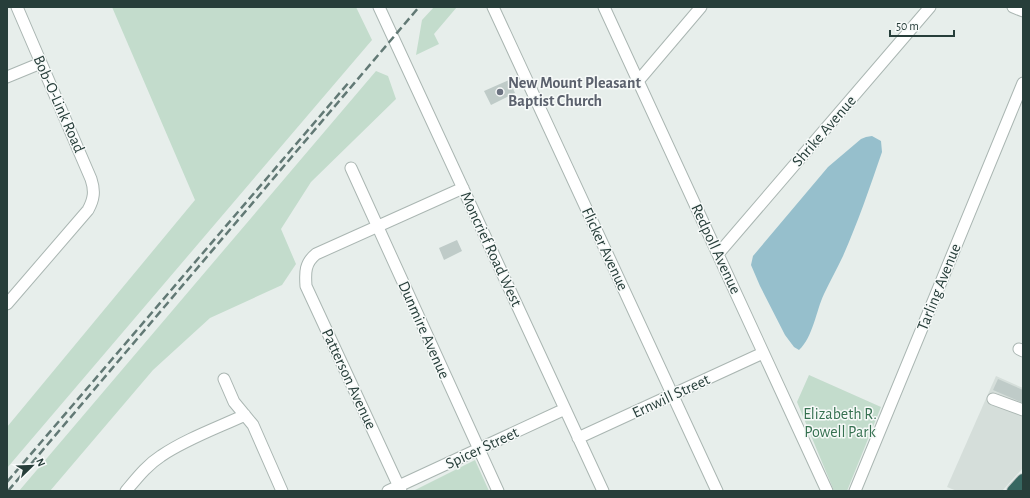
<svg xmlns="http://www.w3.org/2000/svg" width="1030" height="498" viewBox="0 0 1030 498" font-family="'Alegreya Sans',sans-serif">
<rect width="100%" height="100%" fill="#e7eeeb"/>
<path fill="#d5deda" d="M996,376L1023,388V468L1002,491H957L947,487Z"/>
<path fill="#c3dccc" d="M112,7H356L372,40L7,468V427L195,200Z
M434,7H457L434,34L439,44L416,55L422,20Z
M376,71L388,76L396,99L311,182L281,229L296,264L282,285L210,318L153,370L50,491H19Z
M809,375L881,407L847,491H834L797,402Z
M475,460L489,491H413Z"/>
<path fill="#96bfcc" d="M872,136L881,141L882,152C870,187 858,222 843,256C837,269 830,281 824,294C816,311 813,337 799,350L794,347L785,335L760,286L751,265L753,256L828,167L861,139L866,137Z"/>
<path fill="#bfcbc8" d="M509,80L515,93L491,105L484,91Z
M457,240L462,251L444,260L439,248Z
M998,379L1023,390V403L993,390Z"/>
<g fill="none" stroke-linecap="round" stroke-linejoin="round">
<defs>
<path id="minor" d="M379,7L603,491
M493,7L717,491
M604,7L827,491
M1013,7L1023,11
M7,77L41,63
M639,80L701,7
M351,168L498,491
M718,254L930,7
M7,304L88,210C94,199 95,191 91,179L17,7
M1019,349L1023,351
M224,379L234,402L253,425L282,491
M993,399L1023,410
M578,438L763,353
M126,491C137,478 147,465 161,456C186,439 217,428 245,415
M388,491L565,409
M401,491L306,286C305,272 305,263 316,254L463,188
M855,491L1023,83"/>
<path id="highway" d="M1013,491L1023,480"/>
</defs>
<use href="#minor" stroke="#aab6b2" stroke-width="13"/>
<use href="#highway" stroke="#c3c9c8" stroke-width="14"/>
<use href="#minor" stroke="#fff" stroke-width="11"/>
<use href="#highway" stroke="#376761" stroke-width="12"/>
<path stroke="#627975" stroke-width="2.5" stroke-dasharray="8 4" stroke-linecap="butt" d="M7,482L350,81
M8,491L419,7"/>
</g>
<circle fill="#6b7280" stroke="#f7faf9" stroke-width="1.5" cx="500" cy="92" r="4"/>
<g text-anchor="middle" dominant-baseline="central" stroke-width="3" stroke-linejoin="round" paint-order="stroke">
<g font-size="16" font-weight="bold" fill="#5b616d" stroke="#f7faf9" text-anchor="start">
<text x="508" y="83">New Mount Pleasant<tspan x="508" dy="18">Baptist Church</tspan></text>
</g>
<g font-size="16" fill="#273e3a" stroke="#f7faf9">
<text transform="translate(59 104) rotate(66)">Bob-O-Link Road</text>
<text transform="translate(824 131) rotate(-49)">Shrike Avenue</text>
<text transform="translate(491 249) rotate(65)">Moncrief Road West</text>
<text transform="translate(605 249) rotate(65)">Flicker Avenue</text>
<text transform="translate(716 249) rotate(65)">Redpoll Avenue</text>
<text transform="translate(939 287) rotate(-68)">Tarling Avenue</text>
<text transform="translate(424 330) rotate(66)">Dunmire Avenue</text>
<text transform="translate(349 379) rotate(65)">Patterson Avenue</text>
<text transform="translate(671 396) rotate(-25)">Ernwill Street</text>
<text transform="translate(482 448) rotate(-25)">Spicer Street</text>
</g>
<g font-size="16" fill="#367151" stroke="#f7faf9">
<text x="840" y="414">Elizabeth R.<tspan x="840" dy="18">Powell Park</tspan></text>
</g>
</g>
<rect width="1030" height="498" fill="none" stroke="#273e3a" stroke-width="16"/>
<g transform="translate(32 466) rotate(67)" stroke="#f7faf9" stroke-width="3" paint-order="stroke">
<path d="M0-3L7 15L0 10L-7 15Z" fill="#273e3a"/>
<text y="-6" font-size="11" font-weight="bold" text-anchor="middle" fill="#273e3a">N</text>
</g>
<path d="M890 30v6h64v-6" fill="none" stroke="#273e3a" stroke-width="2"/>
<text x="896" y="30" font-size="12" fill="#273e3a" stroke="#f7faf9" stroke-width="3" paint-order="stroke">50 m</text>
</svg>
